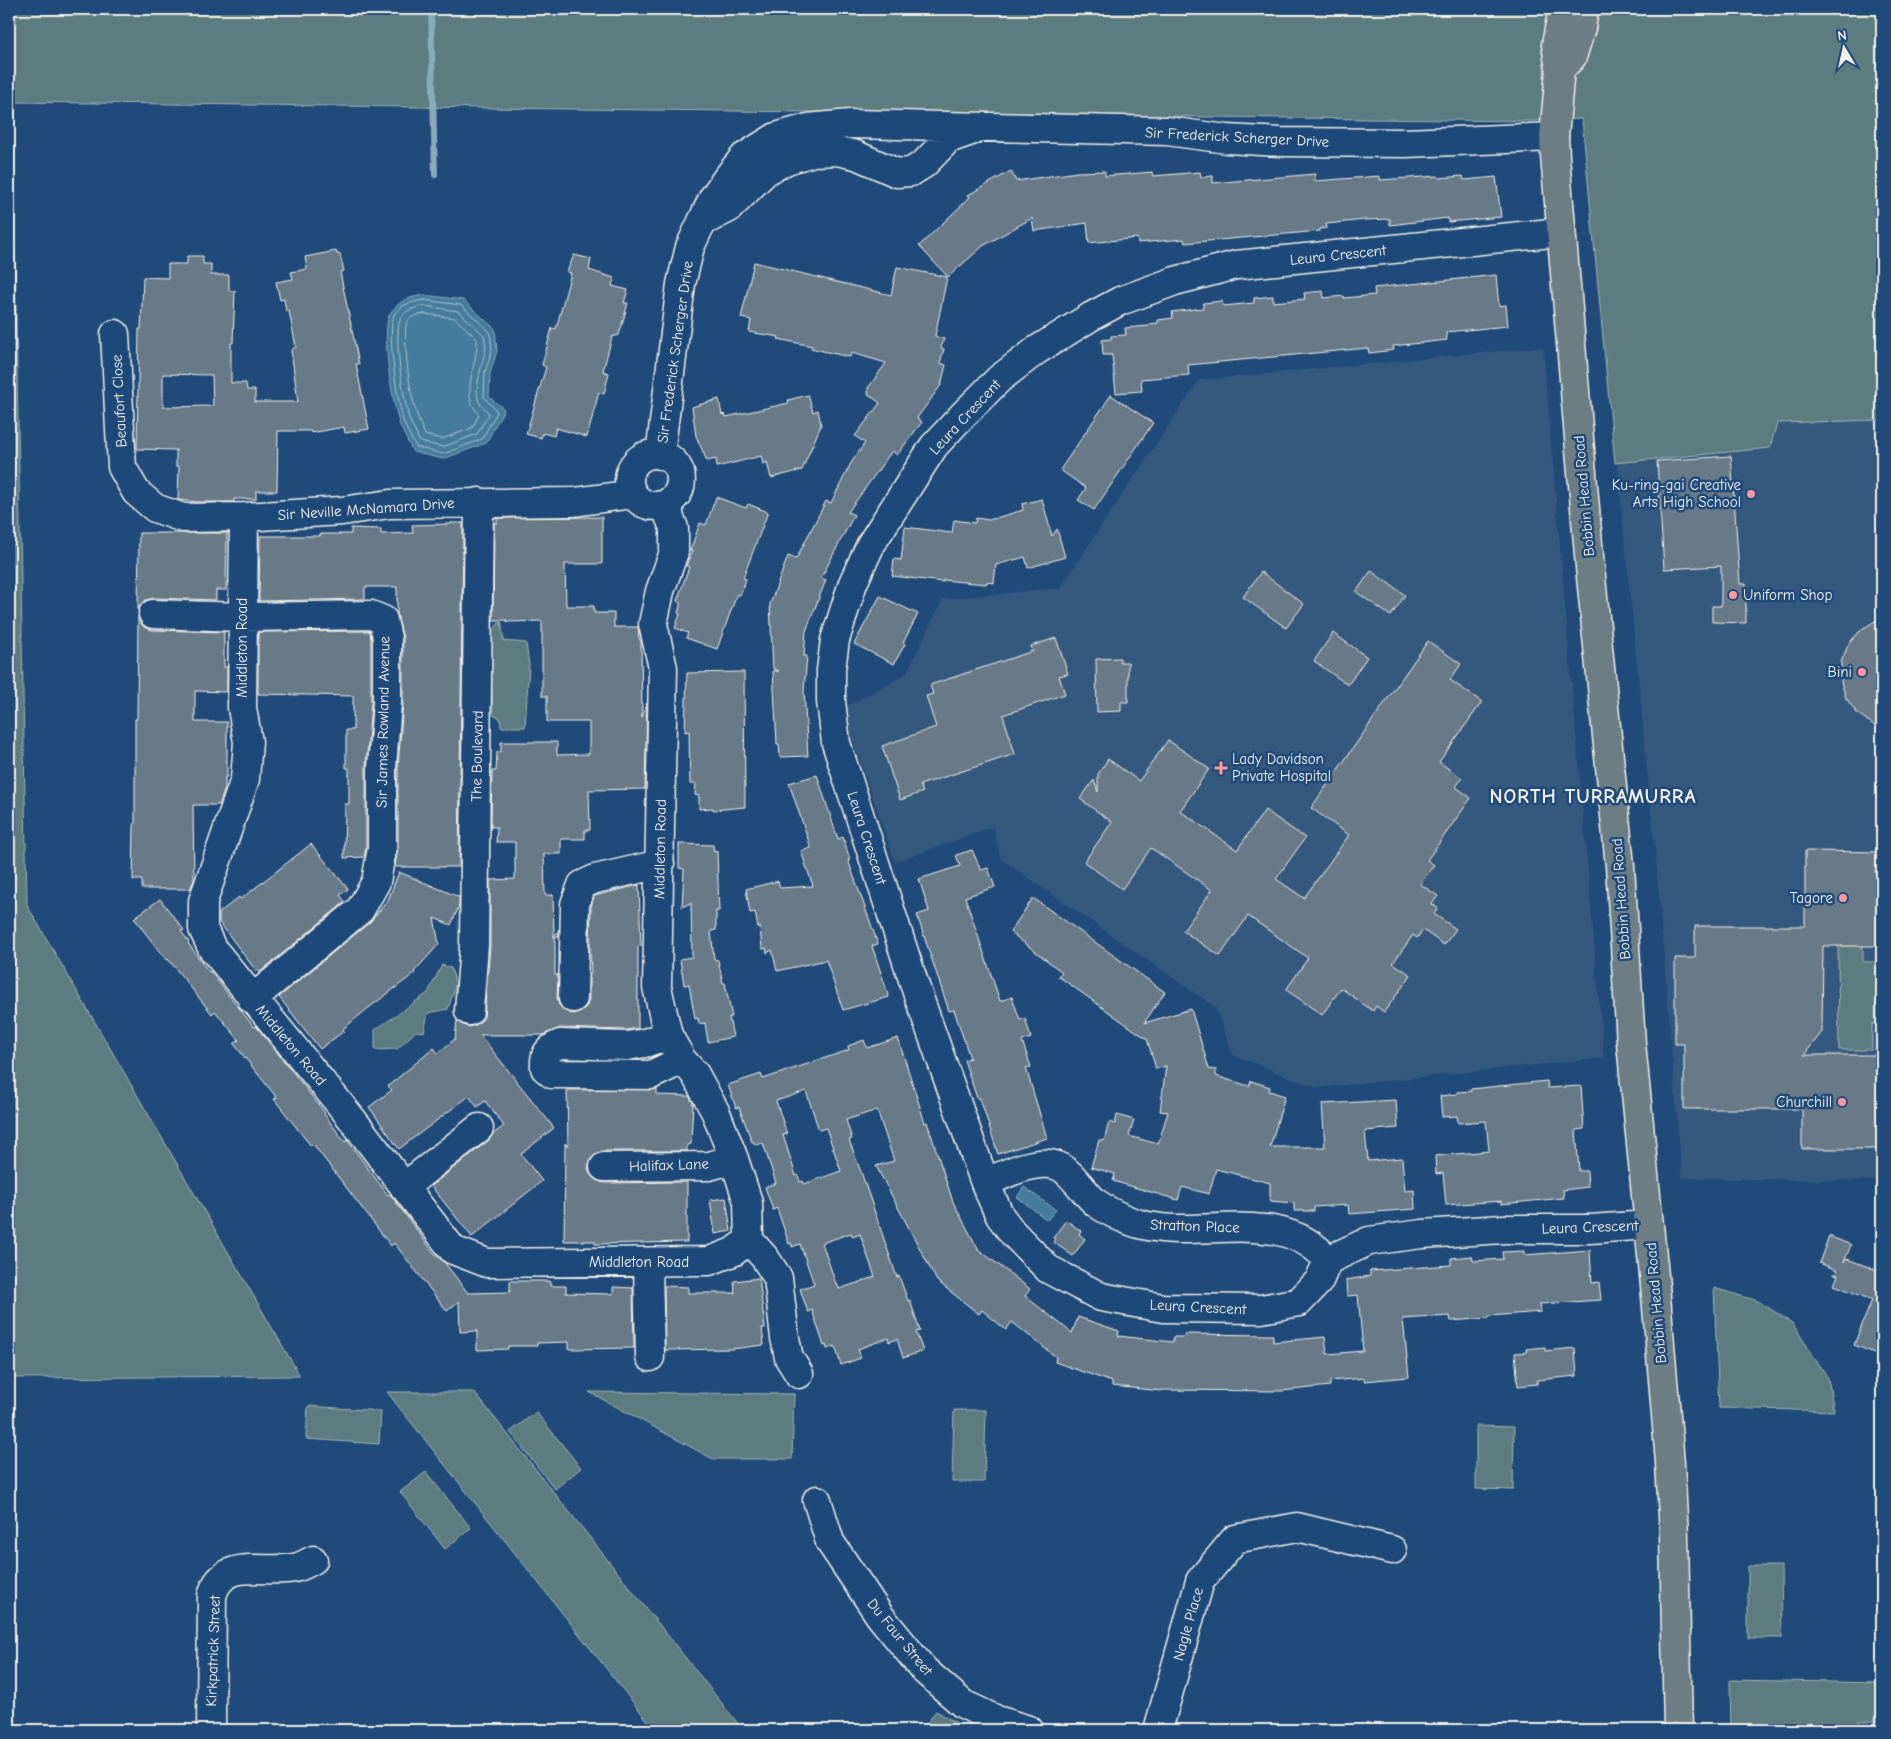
<svg xmlns="http://www.w3.org/2000/svg" width="1891" height="1739" viewBox="0 0 1891 1739" font-family="'Comic Neue',sans-serif">
<rect width="100%" height="100%" fill="#1f4a7a"/>
<filter id="ink" filterUnits="userSpaceOnUse"><feTurbulence type="fractalNoise" baseFrequency=".02" numOctaves="2"/><feDisplacementMap in="SourceGraphic" scale="10" xChannelSelector="R" yChannelSelector="G"/><feConvolveMatrix kernelMatrix="1 2 1 2 8 2 1 2 1" color-interpolation-filters="sRGB"/></filter>
<g filter="url(#ink)">
<path fill="#35587e" d="M1584,126L1882,127V1181L1682,1178L1656,860Z
M1543,347L1604,1058L1317,1088L1233,1055L1215,1007L1001,859L993,827L895,862L842,709L906,674L943,599L1060,588L1199,380Z"/>
<path fill="#5b7c80" stroke="#a8b6b4" d="M9,9H1882V420L1777,423L1770,448L1615,463L1582,119L1531,121L12,102L27,905L300,1376L10,1378L9,1436Z
M501,621L504,641L526,643L529,665L525,727H501L500,718L493,715L490,633Z
M1863,945V962H1882V1024H1872V1050H1839L1838,946Z
M442,965L451,968L456,984L448,1009L428,1013L424,1032L416,1031L397,1049L375,1050V1030L428,993Z
M1714,1288L1758,1301L1792,1323L1828,1378L1834,1411L1719,1408Z
M387,1392H474L743,1730H655Z
M589,1392L794,1394L792,1459H713Z
M308,1406L381,1411L379,1444L306,1439Z
M954,1410H986L984,1482H952Z
M536,1412L581,1468L555,1489L510,1432Z
M1476,1426L1514,1427L1513,1490L1476,1489Z
M426,1472L471,1528L445,1549L400,1492Z
M1748,1566H1781L1782,1638H1748Z
M1730,1680L1882,1683V1721H1859V1730H1731Z
M936,1711L969,1730H922Z"/>
<path fill="#447c9e" stroke="#8aabbc" d="M424,295L463,300L495,329L497,351L490,373L489,397L504,409L486,443L443,459L413,452C409,443 403,434 400,425C393,406 379,327 391,312C401,299 409,298 424,295Z
M1024,1187L1056,1210L1047,1220L1017,1197Z"/>
<g fill="none" stroke-linecap="round" stroke-linejoin="round">
<path stroke="#aec2ca" stroke-width="1" d="M424,300L461,305L490,332L492,351L485,372L484,397L496,410L497,412L482,439L443,454L416,447C412,439 407,431 404,423C398,404 386,332 394,315C400,304 413,302 424,300Z
M424,306L458,311L484,335C485,340 486,346 485,351C483,365 473,388 479,402C481,407 487,409 489,414L477,434L443,447L420,442C417,435 413,428 410,421C404,403 392,333 401,318C406,309 415,308 424,306Z
M424,314L455,318L477,339C478,360 466,381 471,402C473,407 477,411 479,415L472,428L442,439L425,435C412,407 408,380 406,349C406,341 404,329 407,322C410,316 418,315 424,314Z"/>
<path stroke="#8aabbc" stroke-width="6" d="M431,9L435,175"/>
</g>
<path fill="#687a88" stroke="#f4f1e8" fill-rule="evenodd" d="M1011,171L1016,181L1077,172L1105,171V176L1152,172L1153,176L1200,172L1201,177L1213,176V183L1315,174V181L1380,176V180L1438,176L1439,178L1463,176L1464,180L1496,177L1501,217L1448,222V218L1390,225V219L1365,220L1326,224L1327,228L1320,229V231L1185,243L1184,239L1138,243L1137,238L1089,243L1087,223L1034,231L1032,218L983,246L948,277L919,246L970,197L968,195Z
M336,251L337,254H340L344,271L340,272L359,364H356L369,429L345,433L344,427L311,433V431H278L277,491H256V499H234V502H197L178,500L179,466H176V450L137,449L139,329H141L143,277L168,278V264H187V256H203V264H211V275H229V291H235L233,343H231V383H246L247,390H255V402H298L291,350L296,347L289,311H286L284,299L280,300L276,282L293,279L291,272L307,269L305,257ZM163,374L212,375L213,406L163,407Z
M574,255L591,259L589,270L614,278L612,286L628,290L624,303H628L619,335L612,337L603,371L609,373L604,394L599,392L587,437L556,428L554,436L543,433L541,438L526,434L546,367L542,365L552,328L556,329L571,273L567,272Z
M754,262L891,295L897,267L947,277L935,336L944,339L941,348L944,349L940,363L946,365L941,385L917,418L922,422L897,455L892,451L848,512L854,515L821,578L826,580L806,631L804,656H807L804,691L808,756L780,757L779,744H777L773,671H779L773,669L770,604L788,556L796,559L826,501L831,503L851,463L865,443L855,436L880,403L868,394V388L886,363L852,353L850,357L831,353L811,348L812,346L778,339L779,337L749,332L751,320L741,318Z
M1496,275L1499,306L1506,305L1508,326L1446,332L1447,340L1393,346L1394,350L1369,353L1368,348L1188,365L1189,375L1141,379L1142,391L1116,393L1112,355H1103L1102,340L1111,339V336L1126,335L1125,328L1149,326V324L1158,323V320L1173,318L1172,312L1203,308V303L1222,301L1223,306L1254,303V298L1273,296V302L1305,299L1304,293L1323,291L1324,298L1344,296V298L1375,295L1374,288Z
M808,395L813,412L818,410L821,425L802,470L771,478L767,462L763,464L761,456L717,467L716,459L707,461L696,436L692,407L719,399L722,415L725,414L726,417L789,403L788,400Z
M1111,395L1153,423L1094,510L1078,500L1086,488L1060,470Z
M1731,456L1740,584H1746V623L1712,622V606H1721V566L1664,569L1657,461Z
M716,497L746,508L748,504L768,512L743,578L746,579L740,595L737,594L717,649L686,638L688,633L675,628L680,614L678,613L681,603L677,601L689,567L686,566L692,551H690L700,523L706,525Z
M1042,499L1052,536L1057,529L1065,557L1028,568L1025,557L996,565L994,583L986,582V584L943,580V582L892,576L894,559L901,560L905,527L952,533L954,520L975,523L976,518L989,520L1023,510L1022,504Z
M602,517V564H565L566,606H594V613H614V627H638L639,638L641,642L642,717L647,703L645,789L589,790L590,830H585V839H561V854H544L545,895H553L554,937L559,929V937H555V975H558L557,998L559,1005L565,1011L573,1014L581,1011L587,1006L589,999V974H591L590,950L591,907L594,896L639,885L641,946L638,947V1028L626,1030L560,1028L543,1035H480L554,1128L521,1154L542,1181L472,1237L431,1186L489,1140L493,1134L504,1126L485,1101L477,1107L469,1096L399,1149L369,1107L392,1090L388,1086L434,1048L438,1053L455,1039L457,1020L461,1024L468,1027L476,1025L484,1018L490,946V880L515,879V842H496L497,827H491L492,771H496L497,752H501V742H557V755L589,754V722H547V696H542V621L507,622V620H493L494,523H497V518Z
M451,523H463L459,867H395L398,848V768L403,703V638L397,615V587H365V599L259,601L260,536H320V534H351V528L381,529V534L413,533L412,525L451,524Z
M139,533H227L226,590H216V600L154,598L146,600L140,605L138,611Z
M1371,571L1405,595L1391,616L1356,592Z
M1261,572L1304,604L1286,628L1243,597Z
M880,596L918,614L903,643L905,644L894,664L854,644Z
M138,616L140,622L144,627L152,630L224,632V667H227V692L195,691V722H227V777H225V789L219,805H193L194,880L190,889H142V880H133L134,824H135V719H137Z
M1882,617V731L1857,713L1846,698L1841,682V662L1849,643L1862,629Z
M370,631L371,640V702L366,767V847L364,857L344,858L345,804H349V768H346V730H353V696L258,694V632Z
M1333,633L1367,657L1348,685L1314,661Z
M1056,638L1068,674L1059,676L1065,694L1003,715L1015,754L920,785L923,792L900,800L882,746L936,727L926,696L933,694L930,685L1033,651L1031,646Z
M1428,641L1461,664L1450,680L1482,702L1439,762L1462,778L1456,787L1471,798L1427,860L1434,865L1420,884L1438,896L1432,904L1438,908L1434,914L1456,929L1444,945L1423,930L1417,938L1413,935L1393,963L1411,975L1384,1012L1376,1006L1373,1011L1341,988L1322,1015L1298,998L1286,990L1308,958L1248,916L1220,956L1183,931L1212,890L1151,848L1122,889L1084,862L1112,822L1080,799L1094,780L1098,792V774L1108,759L1139,781L1168,740L1209,769L1180,811L1237,850L1265,810L1305,838L1276,879L1304,898L1349,835L1311,808Z
M1120,658V662H1128V702H1121V711L1097,712L1096,659Z
M744,672L745,807L713,810V808L699,809V796L695,795L696,784H690L689,731L685,732L687,673Z
M817,775L838,839L843,837L850,860H848L878,944L872,946L889,997L843,1010L826,960L777,971L772,950L767,953L766,948L762,949L760,927L758,928L755,912L750,913L746,889L778,881L780,888L813,886L801,851L811,848L789,783Z
M311,844L348,889L340,895L345,902L260,972L259,970L257,972L219,922V913L239,897L241,899Z
M679,844L713,845L714,852L717,851L719,911H716V930L711,931L714,959L718,960L723,983H725L732,1017H729L733,1037L708,1042L705,1023L699,1024L698,1018L695,1019L689,984L684,985L680,959L692,957L691,903L682,907L684,869L679,868Z
M972,850L981,870L988,868L995,887L965,897L1000,1001L1012,997L1020,1020L1025,1018L1031,1038L1022,1041L1031,1067L1026,1068L1047,1138L998,1154L980,1098H977L964,1060L970,1058L954,1010L949,1011L917,915L929,911L919,879L960,866L956,855Z
M1805,851L1882,852V946H1823L1822,1032L1804,1055H1882V1149H1802V1109H1684V1044H1675V958H1695V926H1805Z
M399,872L459,897V906L451,925L434,918L439,944L414,972L415,973L366,1010L343,1029L344,1031L320,1049L279,997L370,922L388,900Z
M1033,898L1165,992L1144,1023L1191,1009L1209,1069L1216,1070V1076L1249,1086L1251,1081L1270,1087L1269,1091L1285,1096L1270,1147H1325L1322,1104L1396,1100L1398,1128L1365,1131L1368,1161L1402,1158L1405,1191L1414,1190L1415,1209L1349,1214L1348,1205L1314,1207V1211H1294V1203L1270,1201V1183L1216,1169L1209,1194L1182,1187L1178,1200L1113,1181L1115,1174L1091,1167L1099,1140L1104,1141L1109,1122L1115,1124L1117,1115L1134,1120L1129,1136L1158,1144L1168,1112L1160,1111L1166,1066L1156,1069L1147,1039L1058,976L1062,972L1010,932Z
M160,899L184,930L181,931L189,942L188,943L209,972L210,971L254,1027L256,1026L280,1056L325,1113L324,1114L345,1142L347,1140L388,1195L390,1194L393,1198L433,1252L444,1262L468,1293L510,1292V1281H550V1286H566V1293L613,1294V1287L633,1288L634,1348L569,1349V1342L537,1343V1346H508V1349L477,1350V1331L460,1332L459,1301L447,1311L394,1243L391,1246L313,1144L311,1146L274,1099L277,1098L234,1044L239,1040L215,1011L212,1014L168,959L166,960L134,918Z
M898,1038L925,1123L927,1122L953,1202L978,1249L1030,1289L1025,1296L1072,1333L1078,1317L1119,1331L1118,1336L1173,1342V1337H1185L1184,1334L1273,1335V1342L1325,1337L1327,1354L1363,1351L1358,1295L1347,1296L1346,1280L1370,1276V1271L1451,1265V1258L1472,1256L1473,1261L1503,1259L1502,1252L1524,1251V1255L1590,1250L1592,1283L1599,1282L1601,1300L1540,1304L1541,1312L1489,1316V1318L1451,1321L1450,1316L1403,1319L1409,1377L1364,1381V1378L1330,1381V1386L1282,1391L1162,1390V1391L1112,1386V1382L1055,1362L1056,1357L1012,1322L1006,1330L982,1310L979,1314L937,1281L876,1166L894,1161L877,1110L846,1120L852,1139L849,1140L861,1172L897,1277L899,1276L908,1301L910,1300L920,1331L916,1332L923,1351L903,1358L897,1339L889,1342L888,1338L858,1349L861,1358L841,1365L835,1346L827,1349L826,1345L824,1346L812,1310L808,1312L800,1289L814,1284L800,1244L792,1247L791,1243L789,1244L777,1208L773,1210L765,1187L776,1183L763,1143L755,1145L754,1142H752L739,1107L736,1108L728,1085L761,1074L763,1079L849,1050L848,1046L864,1040L867,1048ZM806,1091L819,1130L826,1128L841,1171L804,1184L803,1181L800,1182L798,1175L796,1176L783,1135L787,1134L776,1101ZM851,1233L853,1237L860,1234L875,1277L839,1289L837,1283L836,1284L822,1243Z
M1547,1081L1548,1088L1581,1086L1584,1129L1576,1130L1579,1171H1587L1588,1187L1563,1190L1564,1198L1501,1204V1201L1446,1205L1443,1173L1436,1174L1435,1156L1489,1151L1486,1121L1458,1123L1457,1116L1442,1117L1440,1096L1457,1094V1092L1471,1091V1089Z
M657,1089V1095L689,1096L693,1102L691,1144L687,1145V1151H603L597,1153L591,1159L588,1168L590,1174L596,1180L604,1183L687,1182V1242L595,1244V1241H564L565,1143L568,1146L567,1090Z
M726,1198L731,1231L715,1234L710,1200Z
M1066,1220L1081,1231L1079,1234L1085,1239L1073,1256L1053,1242L1055,1239L1053,1238Z
M1829,1236L1851,1245L1844,1262L1847,1259L1882,1272V1356L1854,1345L1872,1300L1834,1285L1838,1275L1833,1274L1837,1270L1819,1263Z
M759,1278L765,1328H762L764,1345L732,1349L665,1350L664,1286L688,1287V1293H735L734,1281Z
M1545,1347V1351L1575,1348L1577,1376L1537,1380V1384L1518,1386L1515,1353L1527,1352L1526,1349Z"/>
<g fill="none" stroke-linecap="round" stroke-linejoin="round">
<defs>
<path id="minor" d="M702,222L729,208L766,171L787,160L813,152L837,151L856,155L897,173L911,172L924,164L948,139L974,130
M1561,232L1236,265L1175,281L1120,301L1092,316L1037,350L999,379L963,415L934,446L871,544L853,583L835,640L831,670V701L836,743L916,989L985,1183L1000,1216L1012,1232L1048,1269L1101,1297L1163,1308L1261,1309L1299,1302L1319,1281L1328,1260L1369,1241L1422,1234L1504,1229H1590L1649,1225
M115,334L122,467L136,492L155,508L183,518L244,517L342,511L390,504L574,502L633,494
M629 480a26 26 0 1 1 52 0a26 26 0 1 1-52 0Z
M660,455L681,284L690,247L713,198L727,178L744,157L776,137L808,128L850,124L1167,131L1227,139L1280,142L1405,143L1554,137
M244,517L242,708L248,742L245,779L203,901V929L212,948L352,1119L453,1250L487,1263L709,1261L733,1252L749,1240L748,1202L734,1159L716,1113L695,1074L682,1060L668,1035L657,987L663,668L653,624L660,591L674,552V528L669,516V502
M153,614L242,617L371,615L383,620L387,638V703L382,767V848L376,882L360,910L252,999
M573,998L575,904L582,885L595,879L660,864
M469,1011L474,945L479,502
M668,1035L645,1043L627,1046L560,1044C547,1049 544,1055 545,1068L552,1074L651,1075L682,1060
M604,1167L709,1166L734,1159
M985,1183C1005,1174 1036,1158 1058,1166C1071,1171 1085,1194 1096,1203C1110,1213 1131,1223 1148,1226C1208,1238 1283,1207 1328,1260
M404,1187L479,1128
M749,1240L765,1258L778,1278L785,1338L789,1358L799,1374
M648,1262L650,1357
M817,1500L830,1542L880,1616L924,1670L963,1704L997,1720L1029,1730
M211,1730L212,1596C222,1556 265,1574 294,1568C301,1567 307,1563 313,1560
M1158,1730L1200,1581L1235,1539L1297,1527L1392,1550"/>
<path id="major" d="M1563,9L1556,45L1560,69L1554,137L1555,156L1590,567L1620,866L1631,1043L1656,1296L1670,1463L1674,1535L1678,1730
M1560,69L1572,57L1581,28L1584,9"/>
</defs>
<use href="#minor" stroke="#f4f1e8" stroke-width="31"/>
<use href="#major" stroke="#f4f1e8" stroke-width="31"/>
<use href="#minor" stroke="#1f4a7a" stroke-width="28"/>
<use href="#major" stroke="#6d7d84" stroke-width="28"/>
</g>
</g>
<g fill="#ff9aa2" stroke="#1f4a7a" stroke-width="2">
<circle cx="1751" cy="494" r="5"/>
<circle cx="1733" cy="595" r="5"/>
<circle cx="1862" cy="672" r="5"/>
<path d="M1218.5 760.5h5v5h5v5h-5v5h-5v-5h-5v-5h5z"/>
<circle cx="1843" cy="898" r="5"/>
<circle cx="1842" cy="1102" r="5"/>
</g>
<g text-anchor="middle" dominant-baseline="central" stroke-width="5" stroke-linejoin="round" paint-order="stroke">
<g font-size="15" fill="#f4f1e8" stroke="#1f4a7a">
<text transform="translate(1237 137) rotate(3)">Sir Frederick Scherger Drive</text>
<text transform="translate(1338 255) rotate(-6)">Leura Crescent</text>
<text transform="translate(675 352) rotate(-82)">Sir Frederick Scherger Drive</text>
<text transform="translate(119 401) rotate(-93)">Beaufort Close</text>
<text transform="translate(965 417) rotate(-47)">Leura Crescent</text>
<text transform="translate(1584 496) rotate(-95)">Bobbin Head Road</text>
<text transform="translate(366 509) rotate(-4)">Sir Neville McNamara Drive</text>
<text transform="translate(242 648) rotate(-90)">Middleton Road</text>
<text transform="translate(383 722) rotate(-89)">Sir James Rowland Avenue</text>
<text transform="translate(477 756) rotate(-89)">The Boulevard</text>
<text transform="translate(867 838) rotate(72)">Leura Crescent</text>
<text transform="translate(660 849) rotate(-89)">Middleton Road</text>
<text transform="translate(1621 899) rotate(-94)">Bobbin Head Road</text>
<text transform="translate(291 1045) rotate(50)">Middleton Road</text>
<text transform="translate(669 1165) rotate(-2)">Halifax Lane</text>
<text transform="translate(1195 1226) rotate(2)">Stratton Place</text>
<text transform="translate(1590 1227) rotate(-2)">Leura Crescent</text>
<text x="639" y="1262">Middleton Road</text>
<text transform="translate(1656 1303) rotate(-95)">Bobbin Head Road</text>
<text transform="translate(1198 1307) rotate(3)">Leura Crescent</text>
<text transform="translate(1188 1624) rotate(-74)">Nagle Place</text>
<text transform="translate(900 1637) rotate(51)">Du Faur Street</text>
<text transform="translate(213 1651) rotate(-88)">Kirkpatrick Street</text>
</g>
<g font-size="15" fill="#f4f1e8" stroke="#1f4a7a" text-anchor="end">
<text x="1741" y="485">Ku-ring-gai Creative<tspan x="1741" dy="17">Arts High School</tspan></text>
<text x="1743" y="595" text-anchor="start">Uniform Shop</text>
<text x="1852" y="672">Bini</text>
<text x="1232" y="759" text-anchor="start">Lady Davidson<tspan x="1232" dy="17">Private Hospital</tspan></text>
<text x="1833" y="898">Tagore</text>
<text x="1832" y="1102">Churchill</text>
</g>
<g font-size="20" font-weight="bold" letter-spacing="1" fill="#f4f1e8" stroke="#1f4a7a">
<text x="1593" y="796">NORTH TURRAMURRA</text>
</g>
</g>
<rect width="1891" height="1739" fill="none" stroke="#1f4a7a" stroke-width="30"/>
<rect x="15" y="15" width="1861" height="1709" fill="none" stroke="#f4f1e8" stroke-width="2" filter="url(#ink)"/>
<g transform="translate(1844 48) rotate(351)" stroke="#1f4a7a" stroke-width="4" paint-order="stroke">
<path d="M0-4L9 19L0 12L-9 19Z" fill="#f4f1e8"/>
<text y="-8" font-size="14" font-weight="bold" text-anchor="middle" fill="#f4f1e8">N</text>
</g>
</svg>
